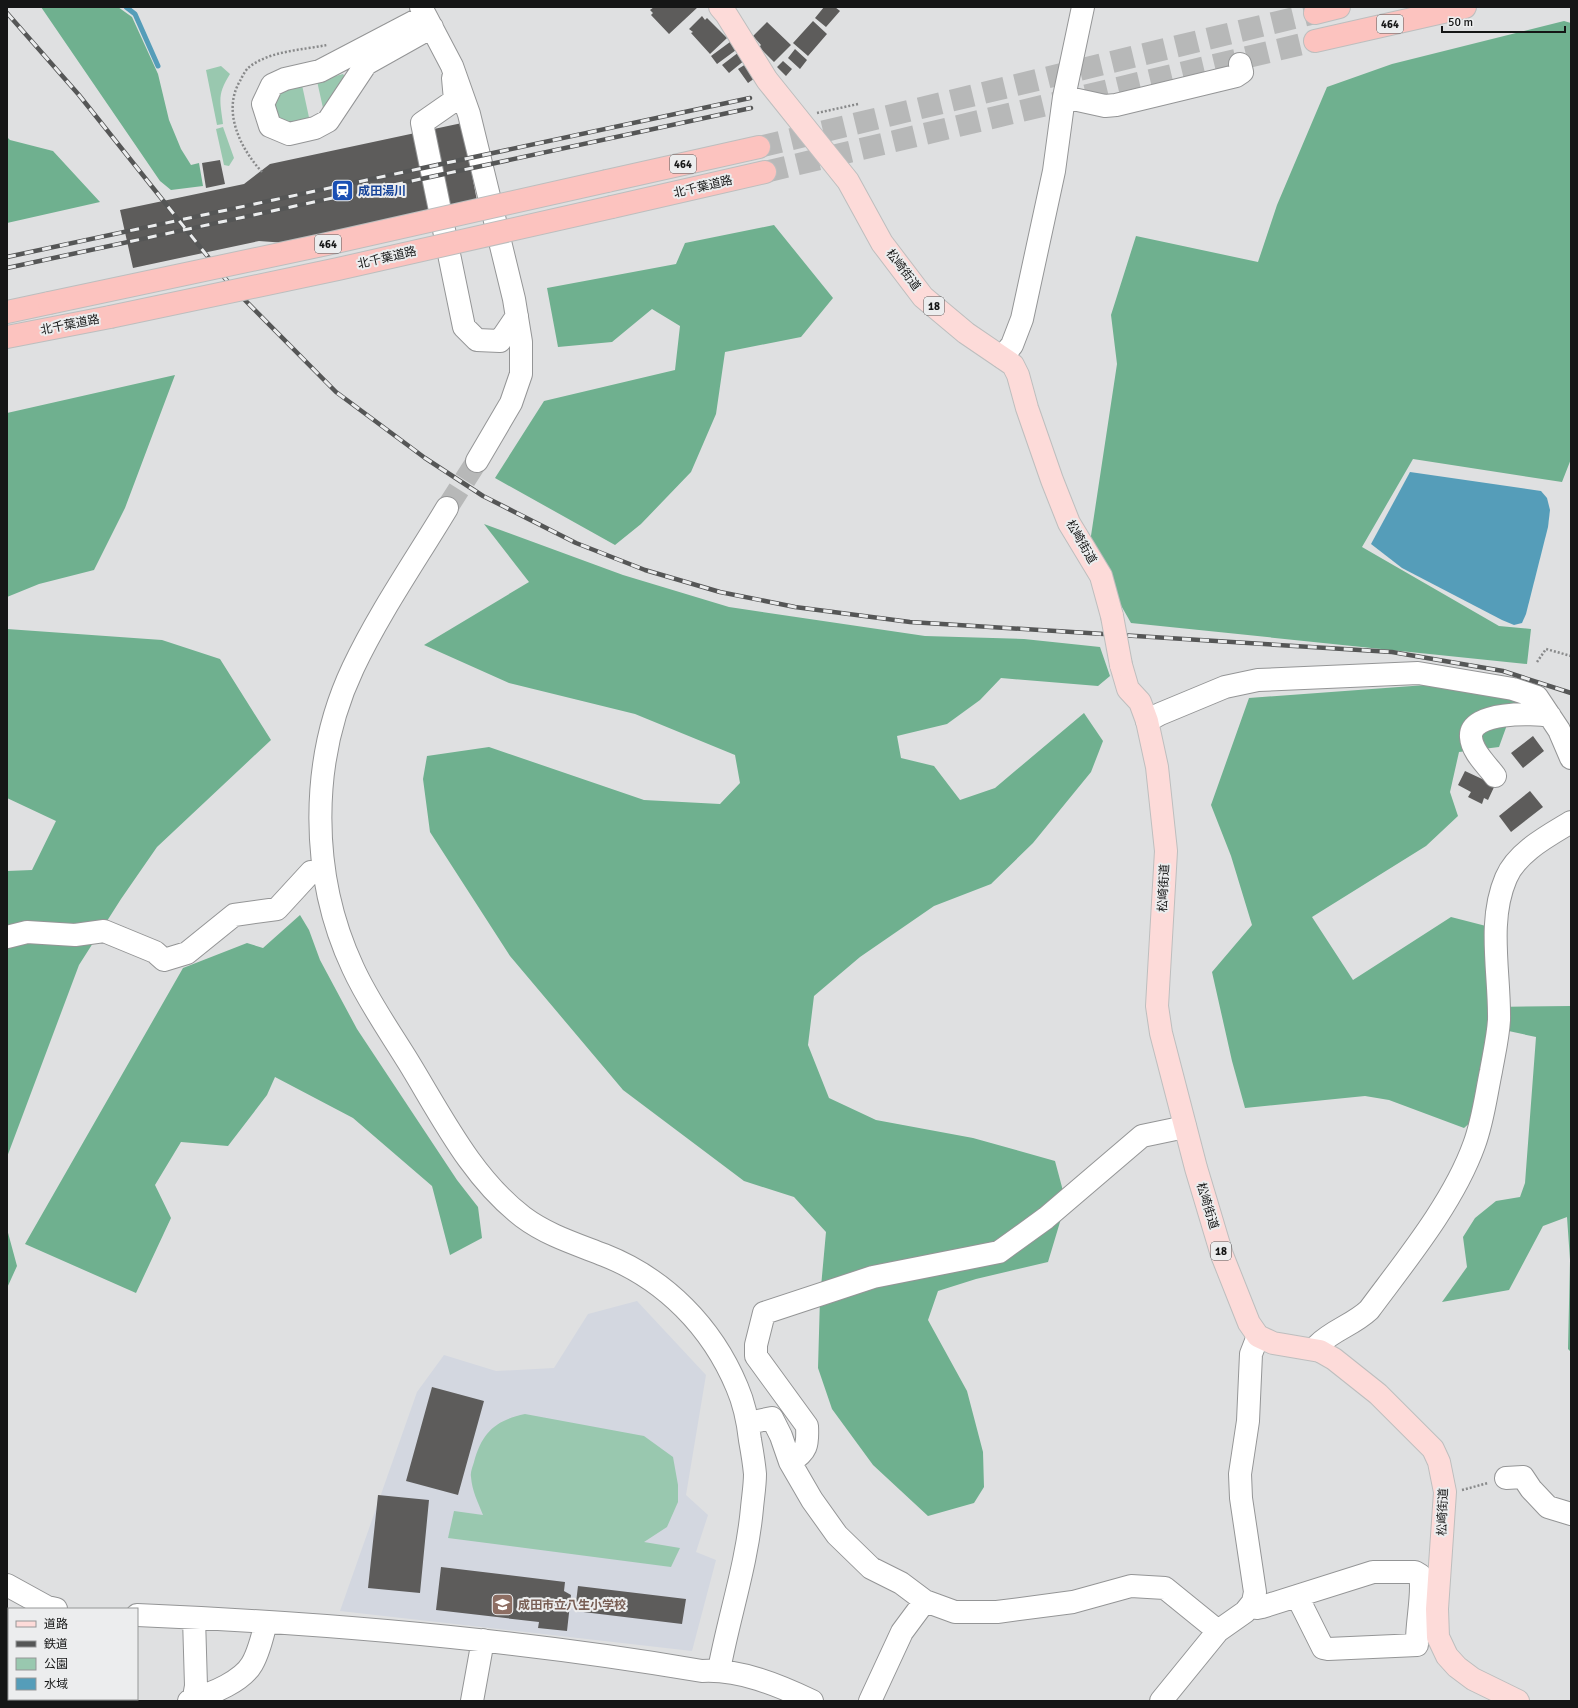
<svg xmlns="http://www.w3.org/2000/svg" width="1578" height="1708" viewBox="0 0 1578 1708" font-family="Signika,'Noto Sans JP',sans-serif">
<rect width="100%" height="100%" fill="#dfe0e1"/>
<path fill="#d3d7e0" d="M637,1301L706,1375L686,1495L708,1515L696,1552L716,1560L692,1651L340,1611L417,1392L444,1355L496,1371L554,1368L588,1314Z"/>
<path fill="#99c8af" d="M221,66L230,74C217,95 220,100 223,124L217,125L206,70Z
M343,74L347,79L325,117L317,81Z
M302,85L310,122L291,125L280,120L273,104L279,92Z
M223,127L234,158L229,166L224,165L216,129Z
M525,1414L644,1436L673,1457L678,1485V1502L667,1527L644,1542L680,1548L671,1567L448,1538L454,1511L483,1515C478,1502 472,1491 471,1477C470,1472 473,1466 474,1462C482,1432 496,1420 525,1414Z"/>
<path fill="#6fb08f" d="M41,7H118L132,17L158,74L169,120L181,149L191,165L199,163L203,186L171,190L160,181Z
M1564,21L1571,23V459L1562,482L1413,459L1362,547L1499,626L1531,629L1527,664L1131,623L1089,549L1117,364L1111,315L1136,236L1258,262L1277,205L1327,87L1392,64Z
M7,137L10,140L53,151L100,202L7,223Z
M774,225L833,298L801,337L725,352L716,414L691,472L641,524L615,545L495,478L544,401L675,370L680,326L652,309L612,342L558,347L547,288L676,264L685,243Z
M175,375L125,508L94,570L39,584L7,597V413Z
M484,524L623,575L729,607L925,636L1024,639L1100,647L1110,676L1098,686L1001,678L980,700L947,724L897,736L901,758L934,766L960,800L995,788L1084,713L1103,741L1091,772L1033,843L991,884L934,906L860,957L814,996L808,1045L829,1098L876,1120L973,1138L1055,1161L1066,1202L1048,1262L976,1279L938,1291L928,1320L967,1391L983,1452L984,1487L974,1503L928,1516L873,1465L832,1409L818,1368L820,1298L826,1232L794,1197L744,1181L623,1090L510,956L430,832L423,779L427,756L489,747L644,800L720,804L740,783L735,755L635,714L509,683L424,645L529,582Z
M7,629L162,640L220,659L271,740L157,847L121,899L79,965L7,1157V871L32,870L56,821L7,798Z
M1426,685L1516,700L1499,747L1459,752L1450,792L1458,816L1426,846L1312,917L1353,980L1451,917L1486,926L1493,1007L1571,1006V1352L1568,1349L1570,1260L1567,1217L1543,1226L1509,1290L1442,1302L1467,1267L1463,1237L1475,1218L1496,1201L1520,1197L1525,1183L1536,1037L1490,1027L1473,1120L1464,1128L1389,1100L1365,1096L1245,1108L1232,1061L1212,972L1252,925L1231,856L1211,805L1249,698Z
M300,915L309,930L320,960L357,1029L457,1180L478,1207L482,1238L450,1255L432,1186L353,1118L275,1077L267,1095L228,1146L181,1142L155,1185L171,1218L136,1293L25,1244L183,968L247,943L263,948Z
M7,1229L17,1266L7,1288Z"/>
<path fill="#559db9" d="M1410,472L1541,491L1547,498L1550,510L1548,527L1526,614L1522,623L1514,625L1502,620L1402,568L1371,544Z"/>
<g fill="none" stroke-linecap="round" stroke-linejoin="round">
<path stroke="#559db9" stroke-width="5" d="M126,7L135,14L158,66"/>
</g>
<path fill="#5d5c5b" d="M654,7H698L669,34L651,15L653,13L650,10Z
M824,7H835L840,11L826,27L815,18Z
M702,16L705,20L707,18L727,38L710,54L691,33L693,32L689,29Z
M813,21L827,34L808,56L793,43Z
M767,22L791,45L774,62L759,47L761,45L753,36Z
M730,42L736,50L717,64L711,56Z
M795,49L807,60L800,69L788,58Z
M739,52L745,60L729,73L722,65Z
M783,61L792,69L786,76L777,67Z
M746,64L755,78L748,83L738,69Z
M462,123L477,201L286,243L259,241L133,268L120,210L244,184L270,164Z
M220,160L225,184L206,188L202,163Z
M1533,736L1544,751L1523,768L1511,753Z
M1465,771L1495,785L1488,800L1484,798L1482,804L1468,797L1471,792L1458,785Z
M1530,791L1543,807L1511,832L1499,816Z
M432,1387L484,1401L458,1495L406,1481Z
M378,1495L429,1500L420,1593L368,1588Z
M441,1567L565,1582L564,1591L571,1595L567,1631L538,1628L539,1622L436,1610Z
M578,1586L686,1599L682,1624L575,1611Z"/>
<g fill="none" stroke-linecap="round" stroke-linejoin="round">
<path stroke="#b7b8b8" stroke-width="22" stroke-dasharray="22 11" stroke-linecap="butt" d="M447,508L477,461"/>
<path stroke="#b7b8b8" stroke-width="22" stroke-dasharray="22 11" stroke-linecap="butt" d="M759,147L1315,13
M765,172L1315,41"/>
<defs>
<path id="minor" d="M421,7L452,66L469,114L514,299L521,342V374L511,403L477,461
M425,16L320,71L285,79L272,85L263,104L270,126L289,134L315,128L328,121L366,64L432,27
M453,78L455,100L422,123L464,327L477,340L500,341L517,316
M1064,97L1105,106L1116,105L1236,76L1242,72L1240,64
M1002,357L1012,345L1022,319L1054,171L1064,97L1083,7
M447,508C415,561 379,613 353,668C309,761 310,876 353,968C368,1001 390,1032 409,1063C442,1117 472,1178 523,1217C547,1235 576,1244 604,1255C665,1279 712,1327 737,1387C744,1403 748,1422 750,1440C752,1451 754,1463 755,1474C755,1485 753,1497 752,1508C747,1564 729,1616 719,1670
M1147,721L1160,714L1225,687L1258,680L1418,673L1513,689L1537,697L1559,730L1571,758
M1495,776C1487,765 1472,752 1471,737C1469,711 1534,713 1550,716
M7,937L27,932L75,935L104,931L155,952L164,960L187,953L234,915L277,909L311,872
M1320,1351L1318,1345C1333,1330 1353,1325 1369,1310C1406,1260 1453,1203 1474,1145C1483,1121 1486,1095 1491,1071C1494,1054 1498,1037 1499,1020C1500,974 1487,922 1506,878C1517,852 1548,836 1571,822
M748,1423L772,1418L781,1436L790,1462L812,1500L837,1535L871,1568L901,1583L925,1601L955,1612H997L1073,1602L1131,1586L1165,1588L1218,1631
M790,1462C807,1452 808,1445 807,1426L756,1356V1345L764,1313L873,1277L999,1252L1046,1218L1142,1136L1185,1127
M1506,1478L1523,1477L1531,1489L1548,1507L1571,1514
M7,1585L47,1607L56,1609
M1251,1605L1257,1608L1262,1607L1373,1572H1415L1420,1575C1424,1592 1416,1625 1417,1645L1328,1649L1323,1648L1297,1596
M137,1615C326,1623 515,1639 702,1671C740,1669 778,1685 812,1701
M194,1697C212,1695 243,1680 252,1664C259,1652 263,1635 266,1622
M189,1701L194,1697L196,1686L194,1618
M472,1701L483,1640
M870,1701L902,1632L925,1601
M1161,1701L1218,1631L1245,1612L1253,1602L1255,1592L1241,1498L1240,1474L1248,1421L1251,1354L1258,1336"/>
<path id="major" d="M720,7L726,14L767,80L848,181L882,243L923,297L966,333L1013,365L1018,375L1027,408L1052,480L1069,523L1101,576L1112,616
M1121,665L1128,689L1140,702L1147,721L1157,767L1166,851L1157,1006L1161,1033L1196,1168L1222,1255L1249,1323L1258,1336L1273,1343L1320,1351L1334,1359L1378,1394L1433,1449L1439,1462L1445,1492L1437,1609L1438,1637L1447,1656L1457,1667L1473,1679L1518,1701"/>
<path id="highway" d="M1315,13L1339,7
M1315,41L1465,7
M607,181L759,147
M612,207L765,172
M7,312L49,303
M7,337L110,317"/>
</defs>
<use href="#minor" stroke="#949596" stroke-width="24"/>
<use href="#major" stroke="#bdbebe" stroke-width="24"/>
<use href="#highway" stroke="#bdbebe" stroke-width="24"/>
<path stroke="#88898a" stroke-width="2.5" stroke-dasharray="2 2" stroke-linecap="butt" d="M817,113L858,104
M262,172C240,148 222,111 240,81C242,77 245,71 248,68C268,51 302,50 327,45
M1537,662L1546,649L1571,656
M1462,1490L1488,1483"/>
<use href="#minor" stroke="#fff" stroke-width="22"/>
<use href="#major" stroke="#fddbd9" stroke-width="22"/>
<use href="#highway" stroke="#fcc3bf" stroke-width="22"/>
<defs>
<path id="rail" d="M7,13L79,95L232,287L336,392L425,458L483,496L576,543L645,570L720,592L795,607L910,622L1392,652L1503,671L1571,693
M7,257L750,98
M7,268L751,108"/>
</defs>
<use href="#rail" stroke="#555656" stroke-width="4.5"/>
<use href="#rail" stroke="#ecedee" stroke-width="3" stroke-dasharray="9" stroke-linecap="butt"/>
<defs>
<path id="major-bridge" d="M1112,616L1121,665"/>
<path id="highway-bridge" d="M49,303L327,244L607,181
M110,317L338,269L612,207"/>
</defs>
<use href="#major-bridge" stroke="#bdbebe" stroke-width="24" stroke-linecap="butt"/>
<use href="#highway-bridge" stroke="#bdbebe" stroke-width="24" stroke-linecap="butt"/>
<use href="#major-bridge" stroke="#fddbd9" stroke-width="22"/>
<use href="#highway-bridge" stroke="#fcc3bf" stroke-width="22"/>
</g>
<defs>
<symbol id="station-square" viewBox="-11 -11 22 22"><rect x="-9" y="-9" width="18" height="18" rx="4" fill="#1a4fb4" stroke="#ecedee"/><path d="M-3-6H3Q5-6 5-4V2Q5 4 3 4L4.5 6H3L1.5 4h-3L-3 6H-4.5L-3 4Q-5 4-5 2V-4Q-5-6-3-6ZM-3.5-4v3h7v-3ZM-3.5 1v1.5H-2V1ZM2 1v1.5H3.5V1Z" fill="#fff"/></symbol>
<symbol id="school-square" viewBox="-11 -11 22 22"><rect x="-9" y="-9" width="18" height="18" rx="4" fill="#8d6e63" stroke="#ecedee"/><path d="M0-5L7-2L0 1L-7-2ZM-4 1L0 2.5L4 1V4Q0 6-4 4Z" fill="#fff"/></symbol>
</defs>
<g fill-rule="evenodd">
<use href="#station-square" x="330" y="178" width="25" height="25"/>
<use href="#school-square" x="490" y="1592" width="25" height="25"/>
</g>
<g text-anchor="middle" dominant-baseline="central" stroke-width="4" stroke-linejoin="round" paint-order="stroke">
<g fill="#ecedee" stroke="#565657" stroke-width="1">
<rect x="1377" y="15" width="26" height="18" rx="3"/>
<rect x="670" y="155" width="26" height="18" rx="3"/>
<rect x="315" y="235" width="26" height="18" rx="3"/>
<rect x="924" y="297" width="20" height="18" rx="3"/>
<rect x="1211" y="1242" width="20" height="18" rx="3"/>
</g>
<g font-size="11" font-weight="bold" fill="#151616">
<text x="1390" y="24">464</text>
<text x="683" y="164">464</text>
<text x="328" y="244">464</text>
<text x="934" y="306">18</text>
<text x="1221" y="1251">18</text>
</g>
<g font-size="12" fill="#151616" stroke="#ecedee">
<text transform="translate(703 187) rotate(-13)">北千葉道路</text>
<text transform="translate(387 258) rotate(-13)">北千葉道路</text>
<text transform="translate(903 270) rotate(53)">松崎街道</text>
<text transform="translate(70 325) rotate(-11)">北千葉道路</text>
<text transform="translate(1081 542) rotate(60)">松崎街道</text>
<text transform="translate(1164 888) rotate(-87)">松崎街道</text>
<text transform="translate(1207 1206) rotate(73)">松崎街道</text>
<text transform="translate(1443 1512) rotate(-88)">松崎街道</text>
</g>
<g font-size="12" font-weight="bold" fill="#164399" stroke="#ecedee" text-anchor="start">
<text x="358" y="191">成田湯川</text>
</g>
<g font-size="12" font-weight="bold" fill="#785e54" stroke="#ecedee" text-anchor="start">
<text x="518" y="1605">成田市立八生小学校</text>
</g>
</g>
<rect width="1578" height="1708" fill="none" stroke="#151616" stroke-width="16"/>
<rect x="8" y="1608" width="130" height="92" fill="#ecedee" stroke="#969798"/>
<rect x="16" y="1621" width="20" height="6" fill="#fddbd9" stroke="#969798"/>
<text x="44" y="1628" font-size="12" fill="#151616">道路</text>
<rect x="16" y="1641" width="20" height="6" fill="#555656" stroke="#969798"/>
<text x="44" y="1648" font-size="12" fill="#151616">鉄道</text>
<rect x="16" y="1658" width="20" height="12" fill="#99c8af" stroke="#969798"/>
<text x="44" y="1668" font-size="12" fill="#151616">公園</text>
<rect x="16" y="1678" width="20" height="12" fill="#559db9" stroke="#969798"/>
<text x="44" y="1688" font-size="12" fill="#151616">水域</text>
<path d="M1442 26v6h123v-6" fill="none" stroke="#151616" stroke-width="2"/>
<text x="1448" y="26" font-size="12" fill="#151616" stroke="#ecedee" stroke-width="3" paint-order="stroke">50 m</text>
</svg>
